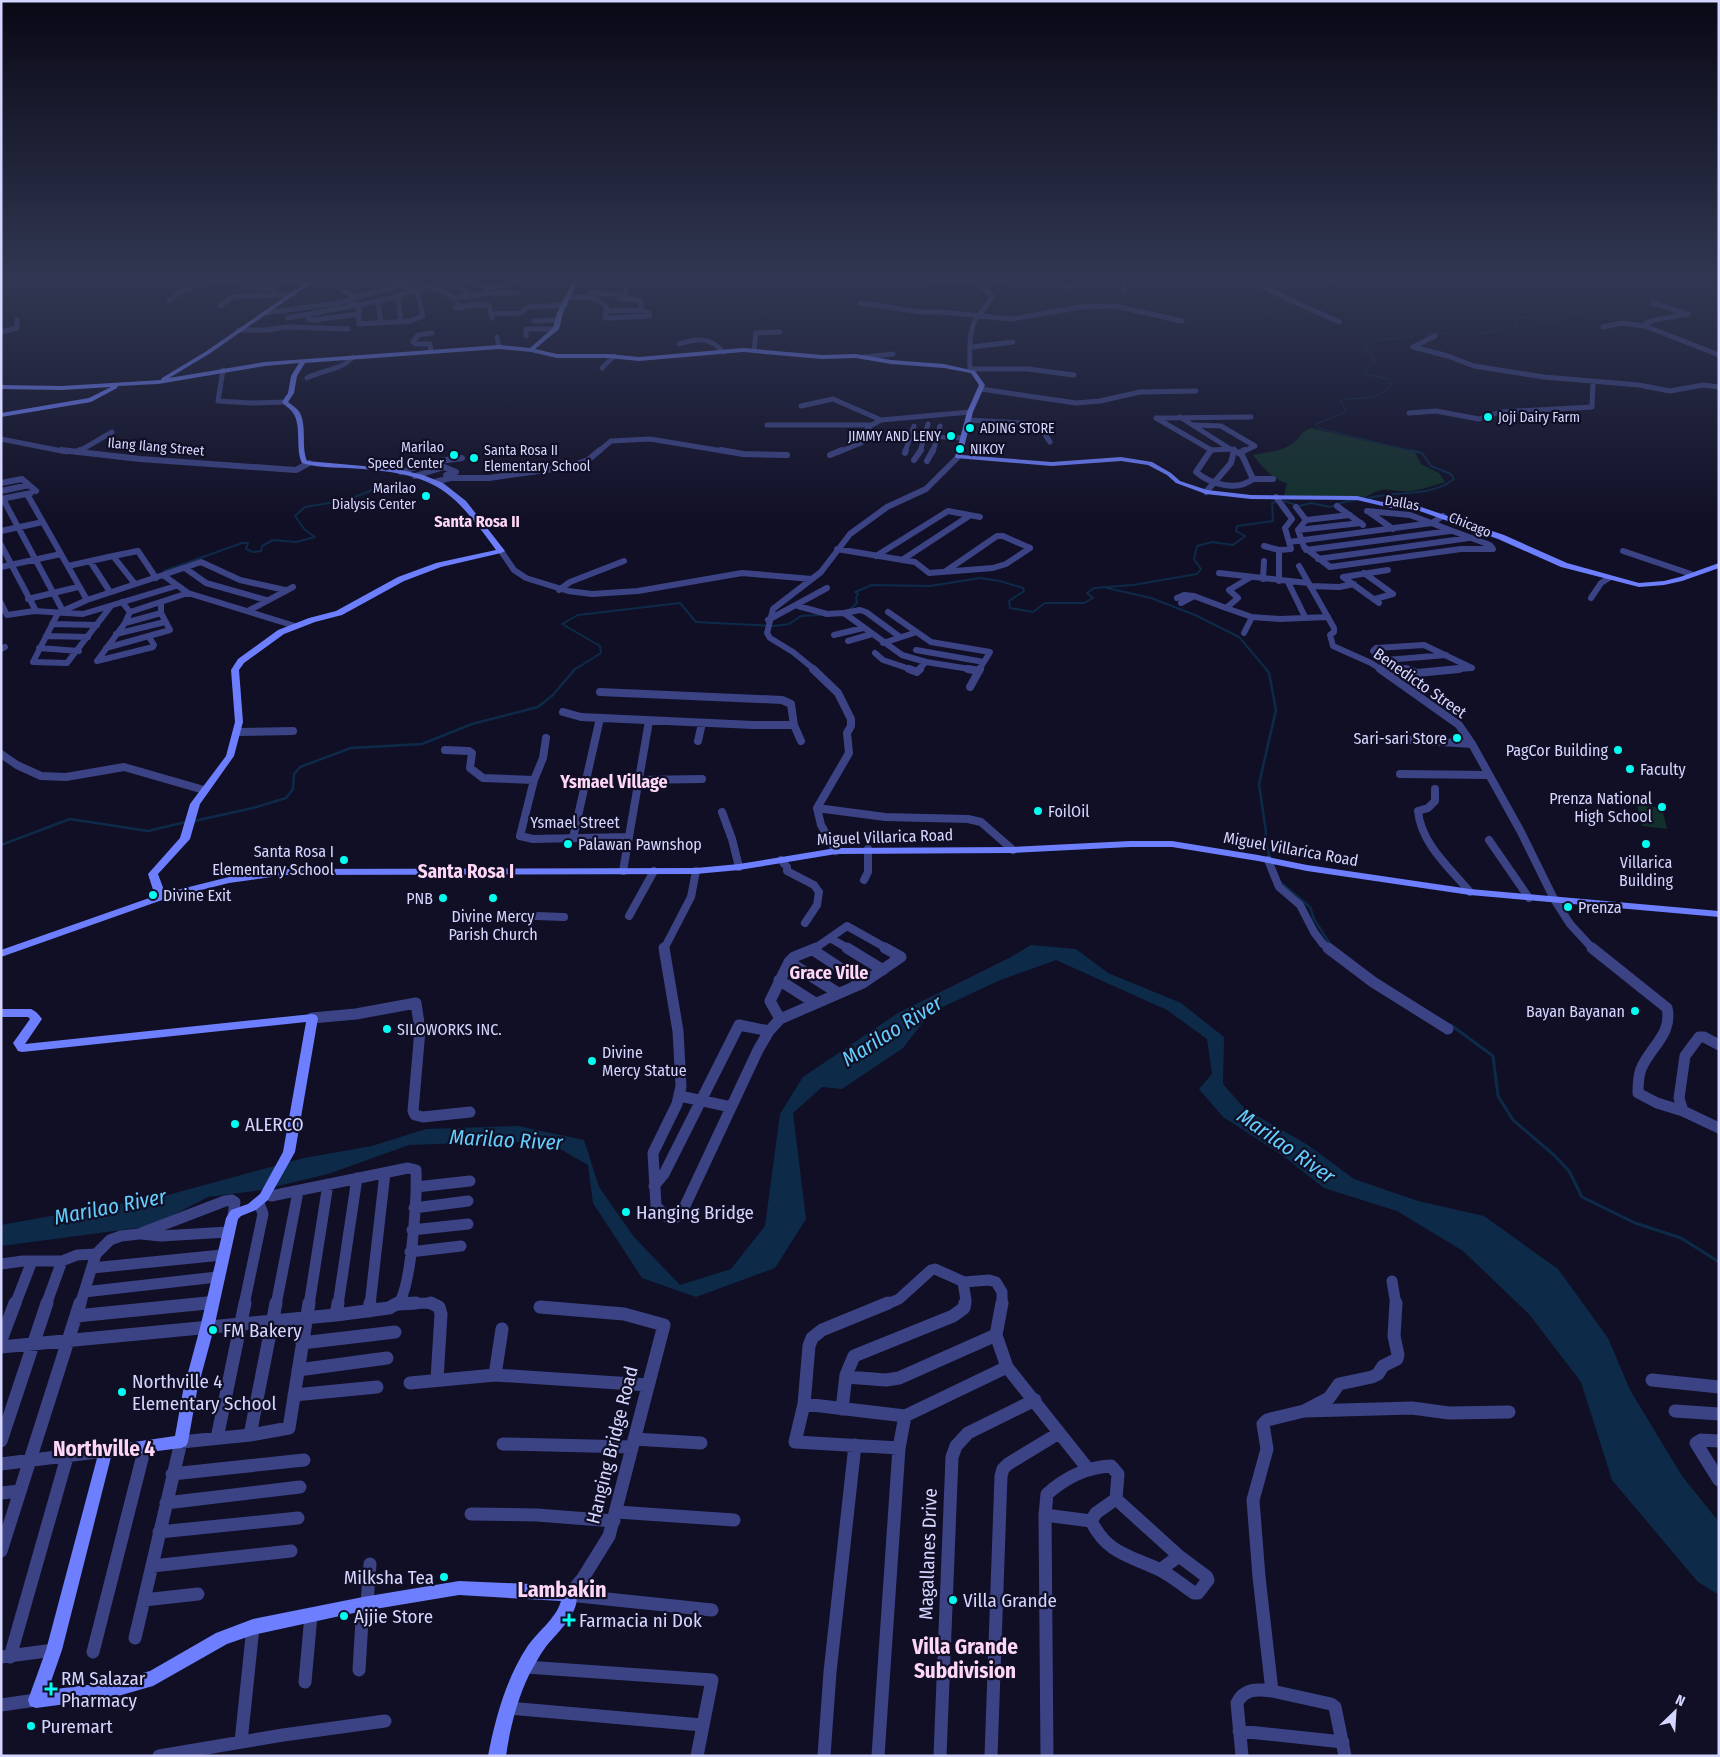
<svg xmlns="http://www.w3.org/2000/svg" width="1720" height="1757" viewBox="0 0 1720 1757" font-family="'Fira Sans Condensed',sans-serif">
<rect width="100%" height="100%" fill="#100f26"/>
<path fill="#12302b" d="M1311,428L1415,452L1421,464L1439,473L1445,482C1434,485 1422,490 1411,491C1392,493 1385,484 1366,497L1284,496L1287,483C1275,481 1260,465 1253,455C1266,452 1282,452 1293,443C1301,437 1299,433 1311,428Z
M1637,805L1662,808L1667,829L1642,826Z"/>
<path fill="#0d2b48" d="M1031,945L1076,949L1108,973L1181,1003L1224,1037L1223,1084L1245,1109L1308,1145L1354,1179L1418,1201L1484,1216L1558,1269L1608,1338L1630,1390L1682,1476L1719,1522V1595L1698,1582L1612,1480L1581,1382L1529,1314L1463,1251L1397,1211L1324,1188L1282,1155L1223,1117L1199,1089L1212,1074L1207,1039L1167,1010L1056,960L998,981L930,1013L903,1048L842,1089L822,1087L793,1113L806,1219L775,1268L696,1297L642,1278L593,1203L588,1165L548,1142H488L409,1145L328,1174L261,1190L208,1197L152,1226L1,1246V1225L168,1195L304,1158L372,1146L426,1129L518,1126L584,1140L599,1187L634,1237L680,1285L731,1269L765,1226L780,1114L803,1077L898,1013L1011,957Z"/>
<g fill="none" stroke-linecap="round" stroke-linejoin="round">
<path stroke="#0d2b48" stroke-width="1" d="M1416,452L1318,428L1316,424L1346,412L1341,402L1344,399C1362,398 1379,400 1392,385L1388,379L1365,374V370L1374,361L1372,355L1364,350L1370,342L1379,339H1398L1428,333L1471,335L1494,331L1517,324L1515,319L1524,317L1544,322L1553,321L1586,311L1602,309L1586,299L1589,298L1637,304L1639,302L1615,293L1616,291L1650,294L1663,298L1666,296L1663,283L1667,279"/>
<path stroke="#0d2b48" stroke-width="2" d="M1369,498C1397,490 1430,498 1454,479L1451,474L1431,466L1422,453L1411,450
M1284,501L1299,506L1311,503L1330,507L1347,501L1358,500
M164,571L242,543H248L246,549L253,552L261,551L262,546L273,540L296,542L315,537L305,530L295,516L305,507L347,500L375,489
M1107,588L1151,598L1195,615L1239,637L1267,670
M849,610L857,603L856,598L858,594L855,592L872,585L930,586L980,578L1000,581L1023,588L1024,591L1009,601L1010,608L1033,612L1045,603H1084L1093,598L1087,593L1094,588L1133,585L1197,574L1201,569L1194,559L1197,546L1212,542L1233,545L1245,536L1236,531L1237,526L1273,521L1272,503L1276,502
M574,670L601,653L600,646L562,624L578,615L680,603L696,622L774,626L789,624L801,616L819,615"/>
<path stroke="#0d2b48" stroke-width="2.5" d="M1266,669L1269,673L1276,710L1259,784L1266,832L1265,841L1270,858
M194,821L253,808L286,798L293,789L294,774L300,767L351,748L422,744L472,724L538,707L553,695L575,669
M1,845L70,819L148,831L186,822
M1280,882L1310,907L1314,919L1330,944"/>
<path stroke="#0d2b48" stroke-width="3" d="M1451,1025L1493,1056L1498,1096L1513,1120L1554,1155L1569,1171L1582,1197L1635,1223L1681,1238L1719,1262"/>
<path stroke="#3b4385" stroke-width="5" d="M466,279L486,288L489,293
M930,279C946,287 963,277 979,284
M1051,279L1071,288
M1123,279L1124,291
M1245,279L1339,322
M1325,279L1342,286
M253,281H313
M442,282L458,286L470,296
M430,287L441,290L454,298L492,293H517
M259,288H276L271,295L294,294
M486,288L510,284L520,279
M343,291L358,298
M589,293L627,295L623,282
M398,296L401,322
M567,298C582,297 598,295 607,308L605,317L607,318L650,316
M619,299L641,300V310L649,313L650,316
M169,301C193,279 212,284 241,279
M346,301L359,306V324L410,321L423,316L417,290L390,281L377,279
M378,302L381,323
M860,303L921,312H941L1012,319L1081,307L1115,306L1182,321
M1653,303L1688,314L1654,320L1645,324V326L1719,355
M458,304L456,308L472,305H489L492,318
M220,306L232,297L271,295
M607,311L641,310
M266,313L337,303L422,279
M492,314L520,313L528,307L565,305
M288,318L389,299L448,279
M308,319L315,320L359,314
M534,321L559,320
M1603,327L1622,323L1645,326
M239,330H266L287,327L348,329
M1,332L17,328V320
M526,336V329H556
M1435,336L1413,347L1448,356L1474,366L1544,377L1639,385L1670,391L1703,385L1719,387
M497,337L499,347
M679,344C696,338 711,337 723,352
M972,347L1013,342
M754,350L756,333L780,332
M431,351L430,344H416L413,342L418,335L432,333
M864,357L893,354
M602,368L614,356
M971,369H1028L1074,375
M223,370L218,401L251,403L285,402
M970,371C970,358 968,330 976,319C982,310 987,307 992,296L979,284L1008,279
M307,378C322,370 342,370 353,357
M981,389L1076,403L1100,401L1140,392L1196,391
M801,406L833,399L881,420
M1409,413L1436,411L1479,419L1500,412L1592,407L1593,382
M1180,417L1235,452
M1156,418L1251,417
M1156,418L1211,450
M968,420L1038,424L1050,442
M767,425H872L881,420L970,412
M1195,425L1221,426L1255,446L1242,452
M892,434L963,438
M1,439L67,452
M78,452L112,432
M598,452L611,441L650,439L729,452
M839,452L861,443L858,438L872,425
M905,452L914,426
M920,452L928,424
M933,452L940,426
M1210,452L1211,450L1234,449"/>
<path stroke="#3b4385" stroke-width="6" d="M61,450L140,459L296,470L309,463
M721,450L743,454L787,455
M1211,450L1196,472C1210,484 1237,492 1253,479L1242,455L1235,451
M77,452L80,450
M905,453L906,450
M1239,453L1245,450
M830,455L842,450
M914,460L921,450
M927,461L933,450
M401,472L431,462L462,458
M415,476L444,467L456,472L446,475
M1253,479H1273
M435,482L450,478H489L567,467L588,460L600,450
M1,483L22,479L36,491
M1,491L29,485
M1206,492L1231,463L1234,450
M27,494L87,600
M1276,497L1292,519L1285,528L1291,549L1279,550V581
M1,499L31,493
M3,499L63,611
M1337,506L1363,525
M1296,507L1306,520L1298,530L1304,547L1330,567L1461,549H1493L1490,545L1410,515L1367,511
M1369,512L1393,529
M1306,520L1350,515
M1298,530L1361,523
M1,531L43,522
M1289,542L1432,523L1443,516
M1,545L36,611
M1264,546L1279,550
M837,549L915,562L929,573L993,568L1006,564L1030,548
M1306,550L1450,531
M501,551L514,570L526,578L568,591L592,594L638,591L742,573L812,579
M1623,551L1691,574
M113,556L138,551L156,578
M876,556L948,511L980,517
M1318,559L1469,538
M902,560L969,516
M90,561L110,592
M68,566L113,556L135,584
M1299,566L1334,628V632L1330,635L1333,646L1371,663L1382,670
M1,567L61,554
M185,568L206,583L266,600
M946,571L997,536H1003L1030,548
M1219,573L1308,583
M1364,573L1393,594L1375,599
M163,575L201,562L240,580L285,590
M1251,577L1229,590L1238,598L1226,608L1252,617
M1263,579L1264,561
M1288,582L1305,617
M1310,586L1339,587L1354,584
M559,590L570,582L624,561
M1177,598L1184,595L1194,596
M1591,598L1601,583L1609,578
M28,599L78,587
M122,602L130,612L125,623L97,661L153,647L154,645L149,637
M1,603L7,615L34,611L83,614L176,586
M1181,603L1194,596L1226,608
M1379,603L1343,577L1388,570
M111,606L67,663L33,662L58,613L87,600L163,575L188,593L295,626
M798,606L827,614L844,613L902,655L926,662L976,670
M248,611L293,587
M130,612L188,593
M888,612L931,642L990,652L979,670
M844,613L860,610L866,612L900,637
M768,620L827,588
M125,623L161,613
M52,624L97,625
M1244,633L1252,617L1280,619L1328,617
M116,634L165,622
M834,635L863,628
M46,636L88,637
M848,641L872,634
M883,643L917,632
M39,648L79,651
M106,648L170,630L161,613V602
M1,649L5,647
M916,650L984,662
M875,653L883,660L913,670
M1386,660L1446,655
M815,670L793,652L770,638L767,633L773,609L821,572L850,534L887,507L926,489L958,457
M918,670L926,662
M1410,670L1382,661L1373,651L1376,648L1424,645L1472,668L1445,670"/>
<path stroke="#3b4385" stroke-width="8" d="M813,669L838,693L851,719V726L847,733L849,753L817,808L821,825L836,851
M909,669L917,672L920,669
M968,669L979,671
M1380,669L1459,725L1472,744L1521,832L1554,899L1570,924L1593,949
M1406,669L1417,673L1459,669
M970,687L980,669
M600,692L782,700L791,704L794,725
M563,712L581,717L753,725H794L801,741
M238,732L293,731
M546,738L543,758L534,780L520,836L533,839L628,837
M1392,739L1472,744
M698,741L702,723
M445,750L469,751L472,753L470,768L483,778L534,780
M1,754L17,765L41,776L66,777L124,767L204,790
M1400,774L1489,775
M639,780L702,779
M1435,789V801L1428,808L1418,811C1421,844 1450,868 1470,892
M817,808L885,817L968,819L981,822L1013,850
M722,812L732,839L739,867
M573,838L600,718
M1489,840L1529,898
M781,860L787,867V871L814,885L819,892L817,905L805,923
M1268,860L1279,887L1300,905L1314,932L1323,944L1330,949
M623,871L649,721
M864,880L868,872V849
M508,915L564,917
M629,916L654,871
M830,938L849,949
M664,949L691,897L696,871
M814,949L847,926L888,949"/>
<path stroke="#3b4385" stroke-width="11" d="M664,948L678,1031L681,1086L677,1104L653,1153L656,1206L667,1217H677L684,1208L758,1050L769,1031L780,1019
M847,948L883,970
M1328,948L1373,982L1448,1029
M1592,948L1667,1008C1673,1034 1650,1047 1641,1069C1638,1077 1638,1084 1638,1093L1657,1103L1683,1111L1719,1128
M813,950L863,983
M789,962L838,993
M779,980L815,1003
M312,1018L356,1014L416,1003L420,1030L413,1111L415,1115L423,1117L470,1112
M780,1019L770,1001L789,962L794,957L816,948
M780,1019L863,983L901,957L885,948
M680,1096L731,1107
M1683,1111L1679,1098L1685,1056L1699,1037H1704L1719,1045
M654,1186L664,1174L739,1025L769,1031
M416,1187L470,1181
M271,1196L408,1168L416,1170C417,1193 412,1291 397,1305
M414,1208L468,1201
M412,1230L468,1224
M141,1234L161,1236L228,1232
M410,1252L461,1246
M1,1264L23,1261H62L77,1255L96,1254
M92,1268L222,1255
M1392,1281L1396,1305
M963,1282L966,1300L965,1305
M84,1292L217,1277
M398,1304L430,1303L434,1305
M15,1305L32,1261
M46,1305L62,1261
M80,1305L96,1254L110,1240L121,1236L139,1234L225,1201L232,1200L235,1202L233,1215
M194,1305L212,1303
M244,1305L263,1214L259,1203
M276,1305L298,1192
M309,1305L328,1184
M338,1305L357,1178
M370,1305L385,1173
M885,1305L899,1299L931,1270L935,1269L964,1282L989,1280L996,1282L1002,1292V1305"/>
<path stroke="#3b4385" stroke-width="13" d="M431,1303L439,1307L441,1314L437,1379
M888,1303L822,1330L812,1338L809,1346L804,1404L795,1442L899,1448
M398,1304L416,1303
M540,1307L624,1314L664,1325L609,1536L583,1578L569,1595
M369,1311L370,1303
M336,1315L338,1303
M76,1316L207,1303
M996,1335L1007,1367L1088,1469
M1,1340L15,1303
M302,1343L395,1332
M1,1347L336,1315L389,1308L398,1303
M298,1370L387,1358
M495,1375L502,1329
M846,1377L886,1380L899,1378L996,1335L1002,1303
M1652,1380L1719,1387
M410,1383L495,1375L648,1385
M294,1395L377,1387
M804,1404L905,1416
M842,1409L846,1375L854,1356L953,1316L964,1308L965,1303
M1305,1411L1412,1408L1449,1413L1509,1412
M1675,1411L1719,1414
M250,1435L276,1303
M217,1438L245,1303
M634,1439L701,1443
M1,1441L47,1303
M1719,1441L1701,1440L1696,1443L1719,1480
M503,1444L632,1447
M1,1464L105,1451
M172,1474L304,1460
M1,1493L20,1491
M1116,1499L1179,1556L1207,1577L1208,1580L1198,1593H1194C1182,1585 1171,1575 1158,1569C1128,1555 1108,1554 1091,1521L1096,1513Z
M166,1503L300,1487
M617,1512L734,1520
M471,1514L537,1515L614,1521
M1045,1515L1091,1521
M159,1532L298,1518
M1,1551L80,1303
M152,1566L291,1551
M1160,1570L1179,1556
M569,1595L712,1610
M144,1600L198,1594
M367,1603L370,1564
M135,1638L181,1442L250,1435L289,1428L309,1303
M93,1652L145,1447
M1,1657L54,1650
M10,1657L67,1457
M526,1667L712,1680L697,1756
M359,1670L363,1604
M305,1682L311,1615
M1272,1691L1331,1704L1335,1707L1345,1756
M1,1705L36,1700
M508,1708L702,1725
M1239,1731L1343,1742
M241,1742L253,1627
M159,1756L283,1735L385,1721
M824,1756L830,1672L855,1445
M878,1756L899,1448L905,1416L1007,1367
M940,1756L952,1457L956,1446L968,1433L1035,1400
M991,1756L1001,1476L1003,1469L1008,1464L1059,1433
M1047,1756L1045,1515L1047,1494C1065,1478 1087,1467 1111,1466L1118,1474L1116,1499
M1242,1756L1237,1703C1244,1688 1258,1689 1272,1691L1259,1577L1253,1500L1267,1449L1263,1424L1267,1420L1304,1411L1329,1398L1339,1384L1372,1377L1378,1374L1383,1366L1397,1359L1398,1355L1394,1336L1396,1303"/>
<path fill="#6d7ffe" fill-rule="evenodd" d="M311,279H317L209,354L169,378L265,362L499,345L530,348L553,328L557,313L574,279H579L563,313L559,329L535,349L557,354H609L639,357L743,348L822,355L856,354L891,360L944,364L975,371L985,385L973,412L962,455L1052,462L1121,457L1152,462L1171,473L1180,481L1207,490L1251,495L1357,496L1391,504L1415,505L1504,535L1567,563L1639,583L1664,581L1680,577L1719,563V568L1682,581L1664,585L1639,587L1561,567L1498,539L1414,509L1391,508L1357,500L1251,499L1206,494L1176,483L1167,475L1148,465L1121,461L1052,466L956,458L955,457L967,412L979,385L971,373L944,368L891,364L856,358L822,359L743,352L639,361L609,358H557L531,352L499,349L305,363L297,376L294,393L288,402C292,405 298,409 300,413C307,427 301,446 307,461L397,469L423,475L443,483L466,501L505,551L501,553L441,567L404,581L342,615L315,622L284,634L244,663L239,670L243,722L234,756L200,804L190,839L158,874L165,893L229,877L285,869L696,868L739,864L836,848L1013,847L1130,841H1172L1258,855L1307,865L1470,889L1719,911V917L1470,895L1307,871L1258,861L1172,847H1130L1013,853L836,854L739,870L696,874L285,875L229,883L165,899L1,957V950L155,896L148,874L180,838L190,804L226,756L235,722L231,670L238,659L278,630L309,618L336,611L398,577L436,563L496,550C453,491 438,475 363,469C342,467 322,469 302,463C295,449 302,426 293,413C291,409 285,406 282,402L288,393L291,376L299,363L265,366L158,384L118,386L117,388L91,402L1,417V413L89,398L111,387L62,390L1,389V385L62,386L161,380L162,378L205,352Z
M1,1009H31C36,1011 39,1015 42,1019L25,1044L312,1014L316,1015L318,1018L295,1152L268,1200L256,1210L241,1216L238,1219L214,1328L197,1391L188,1442L186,1446L181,1448L111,1457L62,1650L48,1690L111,1682L150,1671L216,1633L253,1619L363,1597L459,1581L553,1585L575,1590C584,1611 556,1633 545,1648C539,1656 534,1666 529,1675C517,1700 510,1728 506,1756H488C495,1719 506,1679 527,1647C537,1632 556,1619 561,1601L459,1595L363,1611L253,1635L227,1644L153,1686L111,1698L36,1708L30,1706L28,1700L46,1650L100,1447L175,1436L183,1391L200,1328L226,1218L231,1210L248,1204L260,1194L283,1152L306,1022L22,1052L18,1051L13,1043L30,1019L28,1017H1Z"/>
</g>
<linearGradient id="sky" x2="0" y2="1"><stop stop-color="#090815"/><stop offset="0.53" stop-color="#313752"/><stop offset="1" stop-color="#313752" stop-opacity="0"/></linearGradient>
<rect width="1720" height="525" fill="url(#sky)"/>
<g fill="#03fdf0" stroke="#100f26" stroke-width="2">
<circle cx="1488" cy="417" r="5"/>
<circle cx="970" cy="428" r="5"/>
<circle cx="951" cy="436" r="5"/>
<circle cx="960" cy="449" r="5"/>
<circle cx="454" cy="455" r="5"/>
<circle cx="474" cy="458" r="5"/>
<circle cx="426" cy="496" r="5"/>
<circle cx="1457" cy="738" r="5"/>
<circle cx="1618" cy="750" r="5"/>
<circle cx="1630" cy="769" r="5"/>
<circle cx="1662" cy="807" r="5"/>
<circle cx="1038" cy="811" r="5"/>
<circle cx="568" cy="844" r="5"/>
<circle cx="1646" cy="844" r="5"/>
<circle cx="344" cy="860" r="5"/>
<circle cx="153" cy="895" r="5"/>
<circle cx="443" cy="898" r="5"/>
<circle cx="493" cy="898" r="5"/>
<circle cx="1568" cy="907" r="5"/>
<circle cx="1635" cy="1011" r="5"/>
<circle cx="387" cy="1029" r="5"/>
<circle cx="592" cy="1061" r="5"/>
<circle cx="235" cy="1124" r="5"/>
<circle cx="626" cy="1212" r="5"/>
<circle cx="213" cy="1330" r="5"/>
<circle cx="122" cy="1392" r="5"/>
<circle cx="444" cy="1577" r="5"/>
<circle cx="953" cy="1600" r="5"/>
<circle cx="344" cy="1616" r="5"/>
<path d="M566.5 1612.5h5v5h5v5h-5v5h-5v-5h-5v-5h5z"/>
<path d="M48.5 1681.5h5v5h5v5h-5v5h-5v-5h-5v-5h5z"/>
<circle cx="31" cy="1726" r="5"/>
</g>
<g text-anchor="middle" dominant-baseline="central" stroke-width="4.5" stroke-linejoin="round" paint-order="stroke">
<g font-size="14" fill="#d5d6ff" stroke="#100f26" text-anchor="start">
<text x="1498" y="417">Joji Dairy Farm</text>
<text x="980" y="428">ADING STORE</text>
<text x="941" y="436" text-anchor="end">JIMMY AND LENY</text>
<text x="444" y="447" text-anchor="end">Marilao<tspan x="444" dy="16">Speed Center</tspan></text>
<text x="970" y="449">NIKOY</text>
<text x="484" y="450">Santa Rosa II<tspan x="484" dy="16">Elementary School</tspan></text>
<text x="416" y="488" text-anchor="end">Marilao<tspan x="416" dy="16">Dialysis Center</tspan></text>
</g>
<g font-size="14" fill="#d5d6ff" stroke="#100f26">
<text transform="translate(156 447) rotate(5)">Ilang Ilang Street</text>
<text transform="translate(1402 503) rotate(10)">Dallas</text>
<text transform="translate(1470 525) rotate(22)">Chicago</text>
</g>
<g font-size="16" font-weight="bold" fill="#ffd7f6" stroke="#100f26">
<text x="477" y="521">Santa Rosa II</text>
</g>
<g font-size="16" fill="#d5d6ff" stroke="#100f26">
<text transform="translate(1420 683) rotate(35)">Benedicto Street</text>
<text x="575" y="822">Ysmael Street</text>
<text transform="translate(885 837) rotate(-2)">Miguel Villarica Road</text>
<text transform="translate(1291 849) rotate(10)">Miguel Villarica Road</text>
</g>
<g font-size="16" fill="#d5d6ff" stroke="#100f26" text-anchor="start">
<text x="1447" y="738" text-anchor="end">Sari-sari Store</text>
<text x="1608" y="750" text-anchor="end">PagCor Building</text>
<text x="1640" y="769">Faculty</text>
<text x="1652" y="798" text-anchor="end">Prenza National<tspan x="1652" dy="18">High School</tspan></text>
<text x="1048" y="811">FoilOil</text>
<text x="578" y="844">Palawan Pawnshop</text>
<text x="334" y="851" text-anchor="end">Santa Rosa I<tspan x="334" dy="18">Elementary School</tspan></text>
<text x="1646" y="862" text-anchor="middle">Villarica<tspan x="1646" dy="18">Building</tspan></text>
<text x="163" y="895">Divine Exit</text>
<text x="433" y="898" text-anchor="end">PNB</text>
<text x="1578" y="907">Prenza</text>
<text x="493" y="916" text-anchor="middle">Divine Mercy<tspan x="493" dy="18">Parish Church</tspan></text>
<text x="1625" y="1011" text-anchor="end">Bayan Bayanan</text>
<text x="397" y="1029">SILOWORKS INC.</text>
<text x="602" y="1052">Divine<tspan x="602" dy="18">Mercy Statue</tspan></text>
</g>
<g font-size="18" font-weight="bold" fill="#ffd7f6" stroke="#100f26">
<text x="614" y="782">Ysmael Village</text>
<text x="829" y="973">Grace Ville</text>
</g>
<g font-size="19" font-weight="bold" fill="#ffd7f6" stroke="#100f26">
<text x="466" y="871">Santa Rosa I</text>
</g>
<g font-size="19" fill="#d5d6ff" stroke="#100f26" text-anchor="start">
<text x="245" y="1124">ALERCO</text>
<text x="636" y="1212">Hanging Bridge</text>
<text x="223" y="1330">FM Bakery</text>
<text x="132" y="1381">Northville 4<tspan x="132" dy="22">Elementary School</tspan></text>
<text x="434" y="1577" text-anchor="end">Milksha Tea</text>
<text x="963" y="1600">Villa Grande</text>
<text x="354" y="1616">Ajjie Store</text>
<text x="579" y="1620">Farmacia ni Dok</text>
<text x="61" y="1678">RM Salazar<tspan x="61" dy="22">Pharmacy</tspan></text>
<text x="41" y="1726">Puremart</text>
</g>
<g font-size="19" fill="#d5d6ff" stroke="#100f26">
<text transform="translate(612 1445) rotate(-76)">Hanging Bridge Road</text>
<text transform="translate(928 1554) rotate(-88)">Magallanes Drive</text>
</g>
<g font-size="21" font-style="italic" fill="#64cefd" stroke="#100f26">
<text transform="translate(892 1031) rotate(-32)">Marilao River</text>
<text transform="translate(506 1140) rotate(3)">Marilao River</text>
<text transform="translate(1286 1146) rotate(35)">Marilao River</text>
<text transform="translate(110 1207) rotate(-11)">Marilao River</text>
</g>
<g font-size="21" font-weight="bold" fill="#ffd7f6" stroke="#100f26">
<text x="104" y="1449">Northville 4</text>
<text x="965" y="1647">Villa Grande<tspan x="965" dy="24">Subdivision</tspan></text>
</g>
<g font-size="22" font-weight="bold" fill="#ffd7f6" stroke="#100f26">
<text x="562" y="1589">Lambakin</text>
</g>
</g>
<rect width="1720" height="1757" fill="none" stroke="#d5d6ff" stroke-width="5"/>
<g transform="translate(1675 1712) rotate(25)" stroke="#100f26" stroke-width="4" paint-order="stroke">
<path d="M0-4L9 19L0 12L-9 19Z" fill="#d5d6ff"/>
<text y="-8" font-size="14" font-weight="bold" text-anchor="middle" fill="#d5d6ff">N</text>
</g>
</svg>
